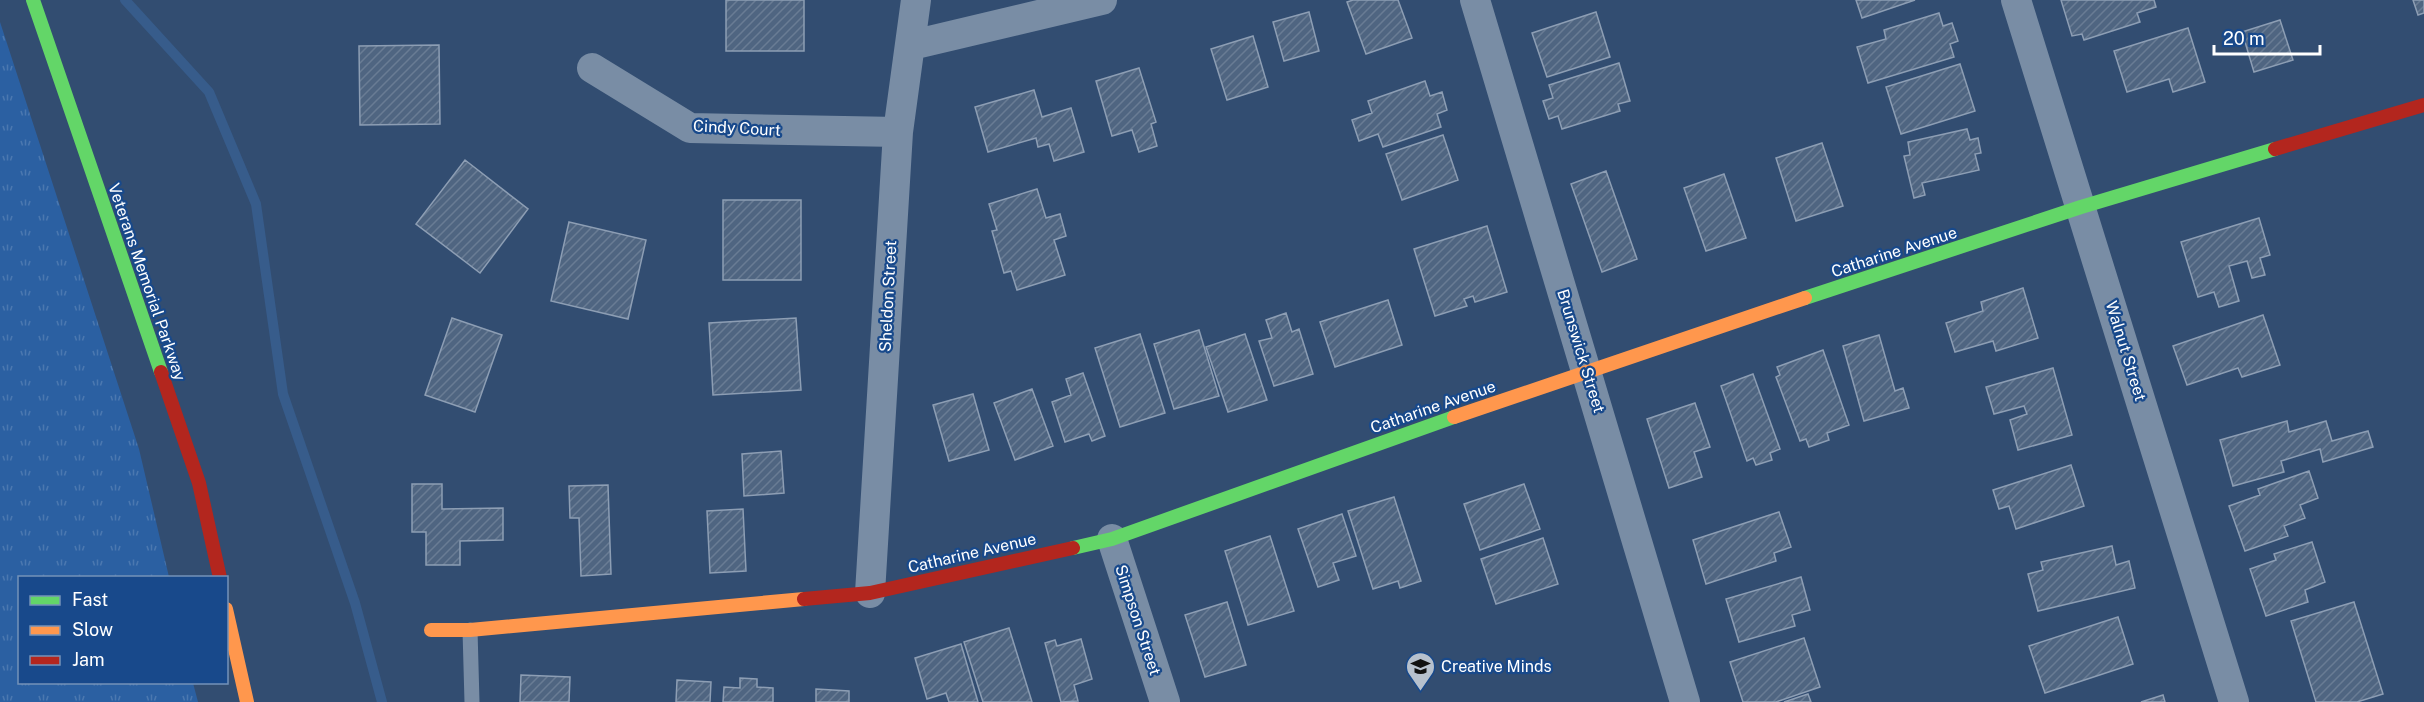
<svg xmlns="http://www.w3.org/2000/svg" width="2424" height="702" viewBox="0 0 2424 702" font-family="'Public Sans',sans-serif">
<defs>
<pattern id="grass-tufts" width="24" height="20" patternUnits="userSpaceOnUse" patternTransform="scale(1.5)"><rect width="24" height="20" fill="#2b60a2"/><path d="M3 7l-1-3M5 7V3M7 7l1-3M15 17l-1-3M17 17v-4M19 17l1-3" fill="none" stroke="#4b78b0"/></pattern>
<pattern id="building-hatch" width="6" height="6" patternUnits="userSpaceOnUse" patternTransform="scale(1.5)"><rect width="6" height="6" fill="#4f6581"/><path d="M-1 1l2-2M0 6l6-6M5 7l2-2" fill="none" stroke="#697c94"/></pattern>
</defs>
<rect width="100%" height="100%" fill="#324d71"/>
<path fill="url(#grass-tufts)" d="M0,22L139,449L169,577L20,578V682L193,683L198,702H0Z"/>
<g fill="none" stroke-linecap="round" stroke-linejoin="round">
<path stroke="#375c8b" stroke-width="10" d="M125,0L209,92L256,204L283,394L355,603L382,702"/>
</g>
<path fill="url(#building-hatch)" stroke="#8d9eb4" stroke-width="1.5" d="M726,0H804V51H726Z
M1353,0H1398L1412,38L1366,54L1347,2Z
M1856,0H1915L1862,18Z
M2061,0H2154L2156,7L2137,13L2140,22L2084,40L2082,34L2072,36Z
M2413,0H2424V13L2418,15Z
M1309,12L1319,51L1284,61L1273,22Z
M1596,12L1610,57L1547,77L1532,33Z
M1939,13L1943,26L1952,23L1958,41L1950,44L1954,57L1868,83L1857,47L1886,39L1884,30Z
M2280,20L2293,60L2254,72L2242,32Z
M2188,28L2205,82L2173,92L2169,79L2127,92L2114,51Z
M1253,36L1268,87L1227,100L1211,49Z
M439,45L440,124L360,125L359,46Z
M1619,63L1630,101L1618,104L1620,111L1562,129L1558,116L1549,119L1543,101L1553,98L1549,85Z
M1960,64L1975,111L1901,134L1886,87Z
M1139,68L1156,122L1151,124L1157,146L1139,152L1132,130L1112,136L1096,81Z
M1425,81L1430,96L1442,92L1447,110L1437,114L1441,127L1383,147L1378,134L1359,141L1352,120L1372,113L1368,101Z
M1034,90L1042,117L1071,108L1084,152L1054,161L1049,144L1038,147L1036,138L988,152L975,107Z
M1967,129L1970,140L1978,138L1981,153L1975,154L1979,170L1922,183L1925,195L1914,198L1904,156L1910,155L1908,142Z
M1443,135L1458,180L1402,200L1386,154Z
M1822,143L1843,206L1796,221L1776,158Z
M465,160L528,209L480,273L416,224Z
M1606,171L1637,259L1602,272L1571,184Z
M1724,174L1746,238L1706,251L1684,188Z
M1037,189L1046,218L1060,214L1066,236L1054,240L1065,275L1017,290L1011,271L1004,273L992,231L997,230L989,204Z
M723,200H801V280H723Z
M2259,218L2270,255L2260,258L2265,275L2252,278L2247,261L2229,266L2239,301L2219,307L2214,292L2198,297L2181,242Z
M569,222L646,240L628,319L551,301Z
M1487,226L1507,292L1475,302L1473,296L1464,299L1467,306L1435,316L1414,249Z
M2023,288L2038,338L1996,351L1993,341L1955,352L1946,323L1983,311L1981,302Z
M1388,300L1402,345L1335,367L1320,322Z
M1286,313L1292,332L1299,329L1313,374L1274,386L1259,341L1272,338L1266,320Z
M2263,315L2280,365L2242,377L2238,368L2187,385L2173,346Z
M452,318L502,335L475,412L425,395Z
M796,318L801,390L713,395L709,323Z
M1199,330L1219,396L1174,409L1154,344Z
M1140,334L1165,413L1120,427L1095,348Z
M1245,334L1267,400L1228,412L1206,347Z
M1879,335L1895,391L1903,388L1909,408L1864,421L1843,346Z
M1823,350L1849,425L1827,433L1829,440L1809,447L1806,439L1800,441L1776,377L1780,375L1777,367Z
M2053,368L2072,435L2018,450L2010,420L2027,414L2024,406L1994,414L1986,387Z
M1083,373L1105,436L1092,441L1089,434L1065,442L1052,402L1071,395L1066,379Z
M1753,374L1780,449L1770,453L1772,460L1756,465L1753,458L1747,461L1721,386Z
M1032,389L1053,446L1015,460L994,403Z
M973,394L989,450L949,461L933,405Z
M1695,403L1710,447L1694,452L1702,477L1669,488L1647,419Z
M2287,421L2289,432L2326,421L2332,441L2368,431L2373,447L2323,462L2320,449L2281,461L2284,472L2233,486L2220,440Z
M781,451L784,493L744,496L742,454Z
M2071,465L2084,506L2016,529L2009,506L1999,509L1993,490Z
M2309,471L2318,498L2300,505L2305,518L2284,526L2288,536L2245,551L2229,506L2260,495L2258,489Z
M412,484H442V509L503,508V540L460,541V565H426V532H412Z
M1524,484L1540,529L1480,550L1464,504Z
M608,485L611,574L581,576L579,518H570L569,486Z
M1394,497L1421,581L1400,588L1398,581L1373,589L1348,511Z
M743,509L746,571L710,573L707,511Z
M1779,512L1791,547L1774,553L1776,561L1706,584L1693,540Z
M1342,514L1356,556L1333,563L1339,580L1318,587L1298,529Z
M1270,536L1294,611L1248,625L1225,551Z
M1543,538L1558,584L1496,604L1481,559Z
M2312,542L2325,582L2305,590L2308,602L2266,616L2250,569L2276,560L2274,554Z
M2112,546L2116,565L2129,561L2135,588L2038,611L2028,574L2043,570L2041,562Z
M1801,577L1810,610L1792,615L1795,626L1739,642L1726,599Z
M1227,602L1246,665L1205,677L1185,615Z
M2354,602L2383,694L2357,702H2316L2291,621Z
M2118,617L2133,664L2045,693L2029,646Z
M1009,628L1032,702H983L964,642Z
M1804,638L1820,687L1776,702H1743L1730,662Z
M1081,639L1092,679L1074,685L1078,701L1061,702L1045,643L1055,640L1057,646Z
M961,644L978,702H949L946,693L927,699L915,658Z
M521,675L570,677L569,702H520Z
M740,678L757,679V687L773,688V702H723L724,687L740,688Z
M677,680L711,682L710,702H676Z
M816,689L849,691V702H816Z
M1808,694L1811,702H1784Z
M2163,695L2165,702H2141Z"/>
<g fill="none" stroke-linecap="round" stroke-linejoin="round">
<path stroke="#798da5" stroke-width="15" d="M470,630L472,702"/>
<path stroke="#798da5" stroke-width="30" d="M1475,0L1685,702
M2016,0L2234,702
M912,45L1102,0
M592,68L690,128L898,132
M1112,539L1165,702
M870,593L898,132L916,0"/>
<path stroke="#63d668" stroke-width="14" d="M33,0L161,372
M1805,298L2081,207L2275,149
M1073,548L1112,539L1454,417"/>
<path stroke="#ff974d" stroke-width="14" d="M1454,417L1805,298
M226,609L247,702
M431,630H470L804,599"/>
<path stroke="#b3261e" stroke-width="14" d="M2275,149L2424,105
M161,372L199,483L220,578
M804,599L870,593L1073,548"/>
</g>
<defs>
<symbol id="school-pin" viewBox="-11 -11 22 30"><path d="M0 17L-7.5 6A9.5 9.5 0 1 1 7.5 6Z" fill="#b7c1cd" stroke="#18498b"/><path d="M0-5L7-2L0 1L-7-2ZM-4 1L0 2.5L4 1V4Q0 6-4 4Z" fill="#111"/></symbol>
</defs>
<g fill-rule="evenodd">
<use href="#school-pin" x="1404" y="650" width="33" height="45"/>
</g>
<g text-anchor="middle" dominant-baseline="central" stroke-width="4.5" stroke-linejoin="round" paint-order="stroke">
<g font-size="16" fill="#fff" stroke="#18498b">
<text transform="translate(737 128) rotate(3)">Cindy Court</text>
<text transform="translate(1894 252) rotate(-18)">Catharine Avenue</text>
<text transform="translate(147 282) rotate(71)">Veterans Memorial Parkway</text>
<text transform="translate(888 296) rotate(-87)">Sheldon Street</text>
<text transform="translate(1581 351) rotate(73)">Brunswick Street</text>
<text transform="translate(2126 351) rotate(73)">Walnut Street</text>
<text transform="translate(1433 407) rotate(-19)">Catharine Avenue</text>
<text transform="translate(972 553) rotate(-13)">Catharine Avenue</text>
<text transform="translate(1138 620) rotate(72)">Simpson Street</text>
</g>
<g font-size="16" fill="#fff" stroke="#18498b" text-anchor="start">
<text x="1441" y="666">Creative Minds</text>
</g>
</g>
<rect x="18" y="576" width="210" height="108" fill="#18498b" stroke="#7492b9" stroke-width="1.5"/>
<rect x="30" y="596" width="30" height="9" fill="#63d668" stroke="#7492b9" stroke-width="1.5"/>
<text x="72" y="606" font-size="18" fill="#ffffff">Fast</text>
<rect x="30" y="626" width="30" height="9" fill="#ff974d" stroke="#7492b9" stroke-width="1.5"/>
<text x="72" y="636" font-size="18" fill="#ffffff">Slow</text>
<rect x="30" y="656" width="30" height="9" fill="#b3261e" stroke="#7492b9" stroke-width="1.5"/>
<text x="72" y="666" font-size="18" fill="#ffffff">Jam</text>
<path d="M2214 45v9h106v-9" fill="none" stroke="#ffffff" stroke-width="3"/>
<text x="2223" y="45" font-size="18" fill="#ffffff" stroke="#18498b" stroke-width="4.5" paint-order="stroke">20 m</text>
</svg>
